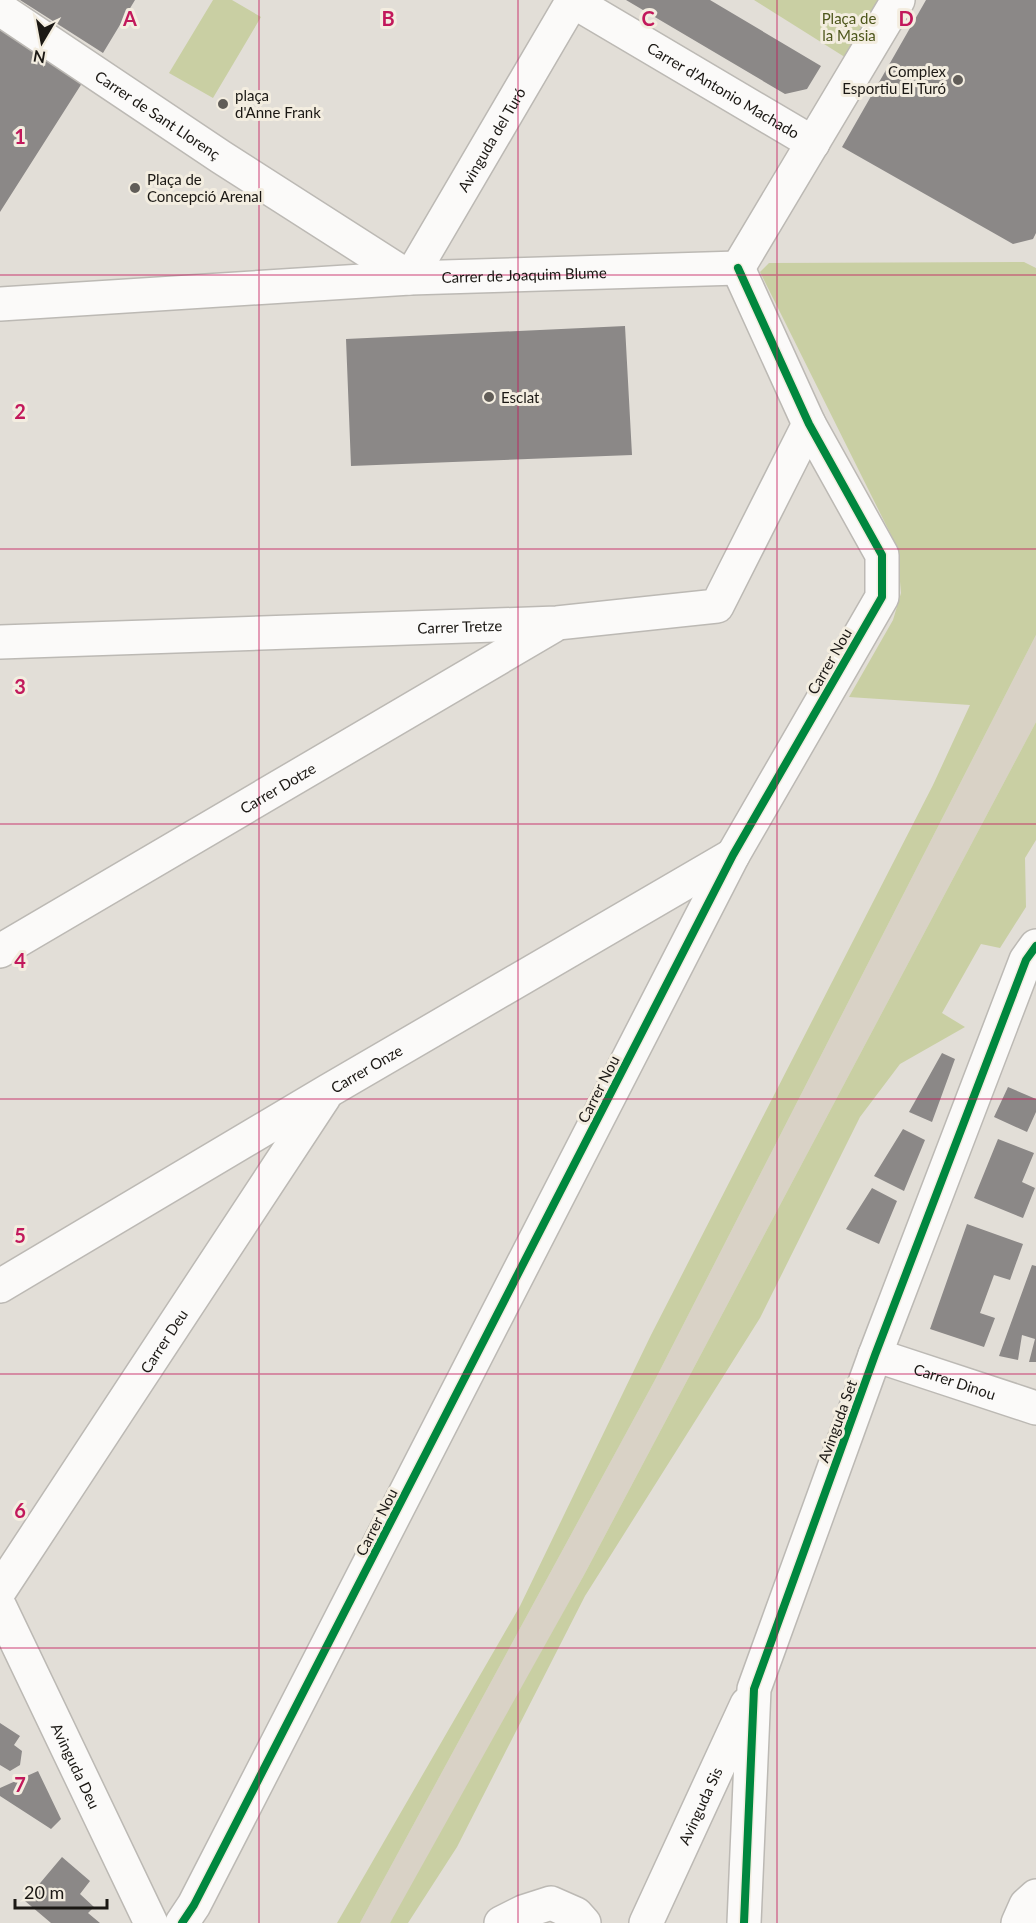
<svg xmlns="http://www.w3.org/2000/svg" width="1036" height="1923" viewBox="0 0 1036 1923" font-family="Lato,sans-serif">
<rect width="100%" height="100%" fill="#e2ded7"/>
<path fill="#d9d2c6" d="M1036,635V722L584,1575L399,1911L390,1923H360L655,1380Z"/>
<path fill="#c9cfa3" d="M213,0H232L261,17L213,98L169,73Z
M754,0H894L859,66Z
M1024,262L1036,268V635L655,1380L360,1923H337L520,1606L651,1335L933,785L970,705L849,697L893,620L901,593L897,547L760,272L769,263Z
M1036,722V840L1025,858L1026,907L1000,948L981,944L942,1013L965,1027L900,1064L860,1117L760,1318L585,1596L457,1847L408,1923H390L584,1575Z"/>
<path fill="#8b8887" d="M20,0H135L103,53Z
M626,0H710L821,66L807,89L785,94Z
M926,0H1036V233L1033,239L1013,244L842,147Z
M0,25L84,80L0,212Z
M625,326L632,455L351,466L346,339Z
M942,1053L955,1059L932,1122L909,1112Z
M1008,1087L1036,1099V1112L1027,1132L994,1117Z
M903,1129L925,1140L904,1191L874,1176Z
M998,1139L1034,1153L1022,1182L1035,1188L1023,1218L974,1198Z
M872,1188L897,1201L879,1244L846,1229Z
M967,1224L1023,1244L1010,1280L994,1275L980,1313L995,1318L984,1347L930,1329Z
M1032,1265L1036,1266V1362H1029L1035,1339L1022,1335L1018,1360L999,1356Z
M0,1723L20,1736L14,1745L22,1751L20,1765L10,1771L0,1765Z
M38,1771L61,1819L51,1829L0,1796V1788Z
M62,1857L90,1881L80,1894L94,1907L88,1913L100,1923H51L25,1901Z"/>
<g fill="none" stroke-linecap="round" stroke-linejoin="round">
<defs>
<g id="minor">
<path id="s1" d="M571,0L813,143"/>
<path id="s2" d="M0,9L221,157L410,278L573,0"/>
<path d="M738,268L898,0"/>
<path id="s3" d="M0,304L410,278L738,268"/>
<path id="s4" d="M0,642L557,623L717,606L809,424"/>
<path id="s5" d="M0,951L553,626"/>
<path id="s6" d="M0,1286L328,1091L733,855"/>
<path id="s7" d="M875,1355L1036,1408"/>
<path id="s8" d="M0,1590L324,1097"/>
<path id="s9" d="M0,1607L151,1923"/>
<path d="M182,1923L194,1905L733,855L882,597V555L809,424L738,268"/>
<path d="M501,1923L523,1912L551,1903L576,1914L584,1923"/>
<path id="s10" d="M646,1923L747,1704"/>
<path d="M744,1923L754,1689L875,1355L1026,960L1036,946"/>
<path d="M1018,1923L1026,1905L1036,1896"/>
</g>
</defs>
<use href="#minor" stroke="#bcb9b4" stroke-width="36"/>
<use href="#minor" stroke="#fbfaf9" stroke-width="33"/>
<defs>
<path id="cycleway" d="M182,1923L194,1905L733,855L882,597V555L809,424L738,268
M744,1923L754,1689L875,1355L1026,960L1036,946"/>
</defs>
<use href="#cycleway" stroke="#f3ede0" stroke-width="11"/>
<use href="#cycleway" stroke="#00873e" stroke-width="8"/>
</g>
<path fill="none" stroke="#c2185b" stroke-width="1.5" stroke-opacity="0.55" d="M259,0V1923M518,0V1923M777,0V1923M0,275H1036M0,549H1036M0,824H1036M0,1099H1036M0,1374H1036M0,1648H1036"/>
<g fill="#615d58" stroke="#f3ede0" stroke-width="2">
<circle cx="958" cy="80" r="6"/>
<circle cx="223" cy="104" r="6"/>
<circle cx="135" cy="188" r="6"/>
<circle cx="489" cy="397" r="6"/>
</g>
<g text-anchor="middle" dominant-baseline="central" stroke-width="6" stroke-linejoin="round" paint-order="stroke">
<g font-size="15" fill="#4e571c" stroke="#f3ede0">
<text x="849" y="18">Plaça de<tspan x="849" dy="17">la Masia</tspan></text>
</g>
<g font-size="15" fill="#1b1814" stroke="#f3ede0" text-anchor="start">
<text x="946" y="71" text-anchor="end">Complex<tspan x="946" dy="17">Esportiu El Turó</tspan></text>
<text x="235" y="95">plaça<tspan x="235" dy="17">d'Anne Frank</tspan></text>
<text x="147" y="179">Plaça de<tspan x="147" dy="17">Concepció Arenal</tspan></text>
<text x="501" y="397">Esclat</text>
</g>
<g font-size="15" fill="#1b1814" stroke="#f3ede0">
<text stroke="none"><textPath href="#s1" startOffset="177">Carrer d'Antonio Machado</textPath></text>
<text stroke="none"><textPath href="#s2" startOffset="190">Carrer de Sant Llorenç</textPath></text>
<text stroke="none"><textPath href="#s2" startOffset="651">Avinguda del Turó</textPath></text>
<text stroke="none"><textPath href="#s3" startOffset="525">Carrer de Joaquim Blume</textPath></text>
<text stroke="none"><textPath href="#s4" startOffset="460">Carrer Tretze</textPath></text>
<text transform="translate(829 661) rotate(-60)">Carrer Nou</text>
<text stroke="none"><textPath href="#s5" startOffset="322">Carrer Dotze</textPath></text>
<text stroke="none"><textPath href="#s6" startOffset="426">Carrer Onze</textPath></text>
<text transform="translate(598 1089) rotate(-63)">Carrer Nou</text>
<text stroke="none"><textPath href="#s8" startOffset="298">Carrer Deu</textPath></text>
<text stroke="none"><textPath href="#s7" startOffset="84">Carrer Dinou</textPath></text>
<text transform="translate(837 1421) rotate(-70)">Avinguda Set</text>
<text transform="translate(376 1522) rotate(-63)">Carrer Nou</text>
<text stroke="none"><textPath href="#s9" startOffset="176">Avinguda Deu</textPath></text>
<text stroke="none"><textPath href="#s10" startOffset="129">Avinguda Sis</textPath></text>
</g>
</g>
<g font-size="20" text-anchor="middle" font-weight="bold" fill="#c2185b" stroke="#f3ede0" stroke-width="6" stroke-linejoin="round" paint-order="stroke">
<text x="130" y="26">A</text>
<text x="388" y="26">B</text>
<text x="648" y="26">C</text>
<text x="906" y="26">D</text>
<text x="20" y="144">1</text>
<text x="20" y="419">2</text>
<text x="20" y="694">3</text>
<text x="20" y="968">4</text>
<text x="20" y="1243">5</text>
<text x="20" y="1518">6</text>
<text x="20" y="1792">7</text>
</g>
<g transform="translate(42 42) rotate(190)" stroke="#f3ede0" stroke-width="4.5" paint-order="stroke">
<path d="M0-4.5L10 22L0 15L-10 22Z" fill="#1b1814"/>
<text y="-9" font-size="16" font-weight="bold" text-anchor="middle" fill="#1b1814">N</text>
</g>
<path d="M15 1899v9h92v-9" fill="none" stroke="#1b1814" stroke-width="3"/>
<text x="24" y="1899" font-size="18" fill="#1b1814" stroke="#f3ede0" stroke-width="4.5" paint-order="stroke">20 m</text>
</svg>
